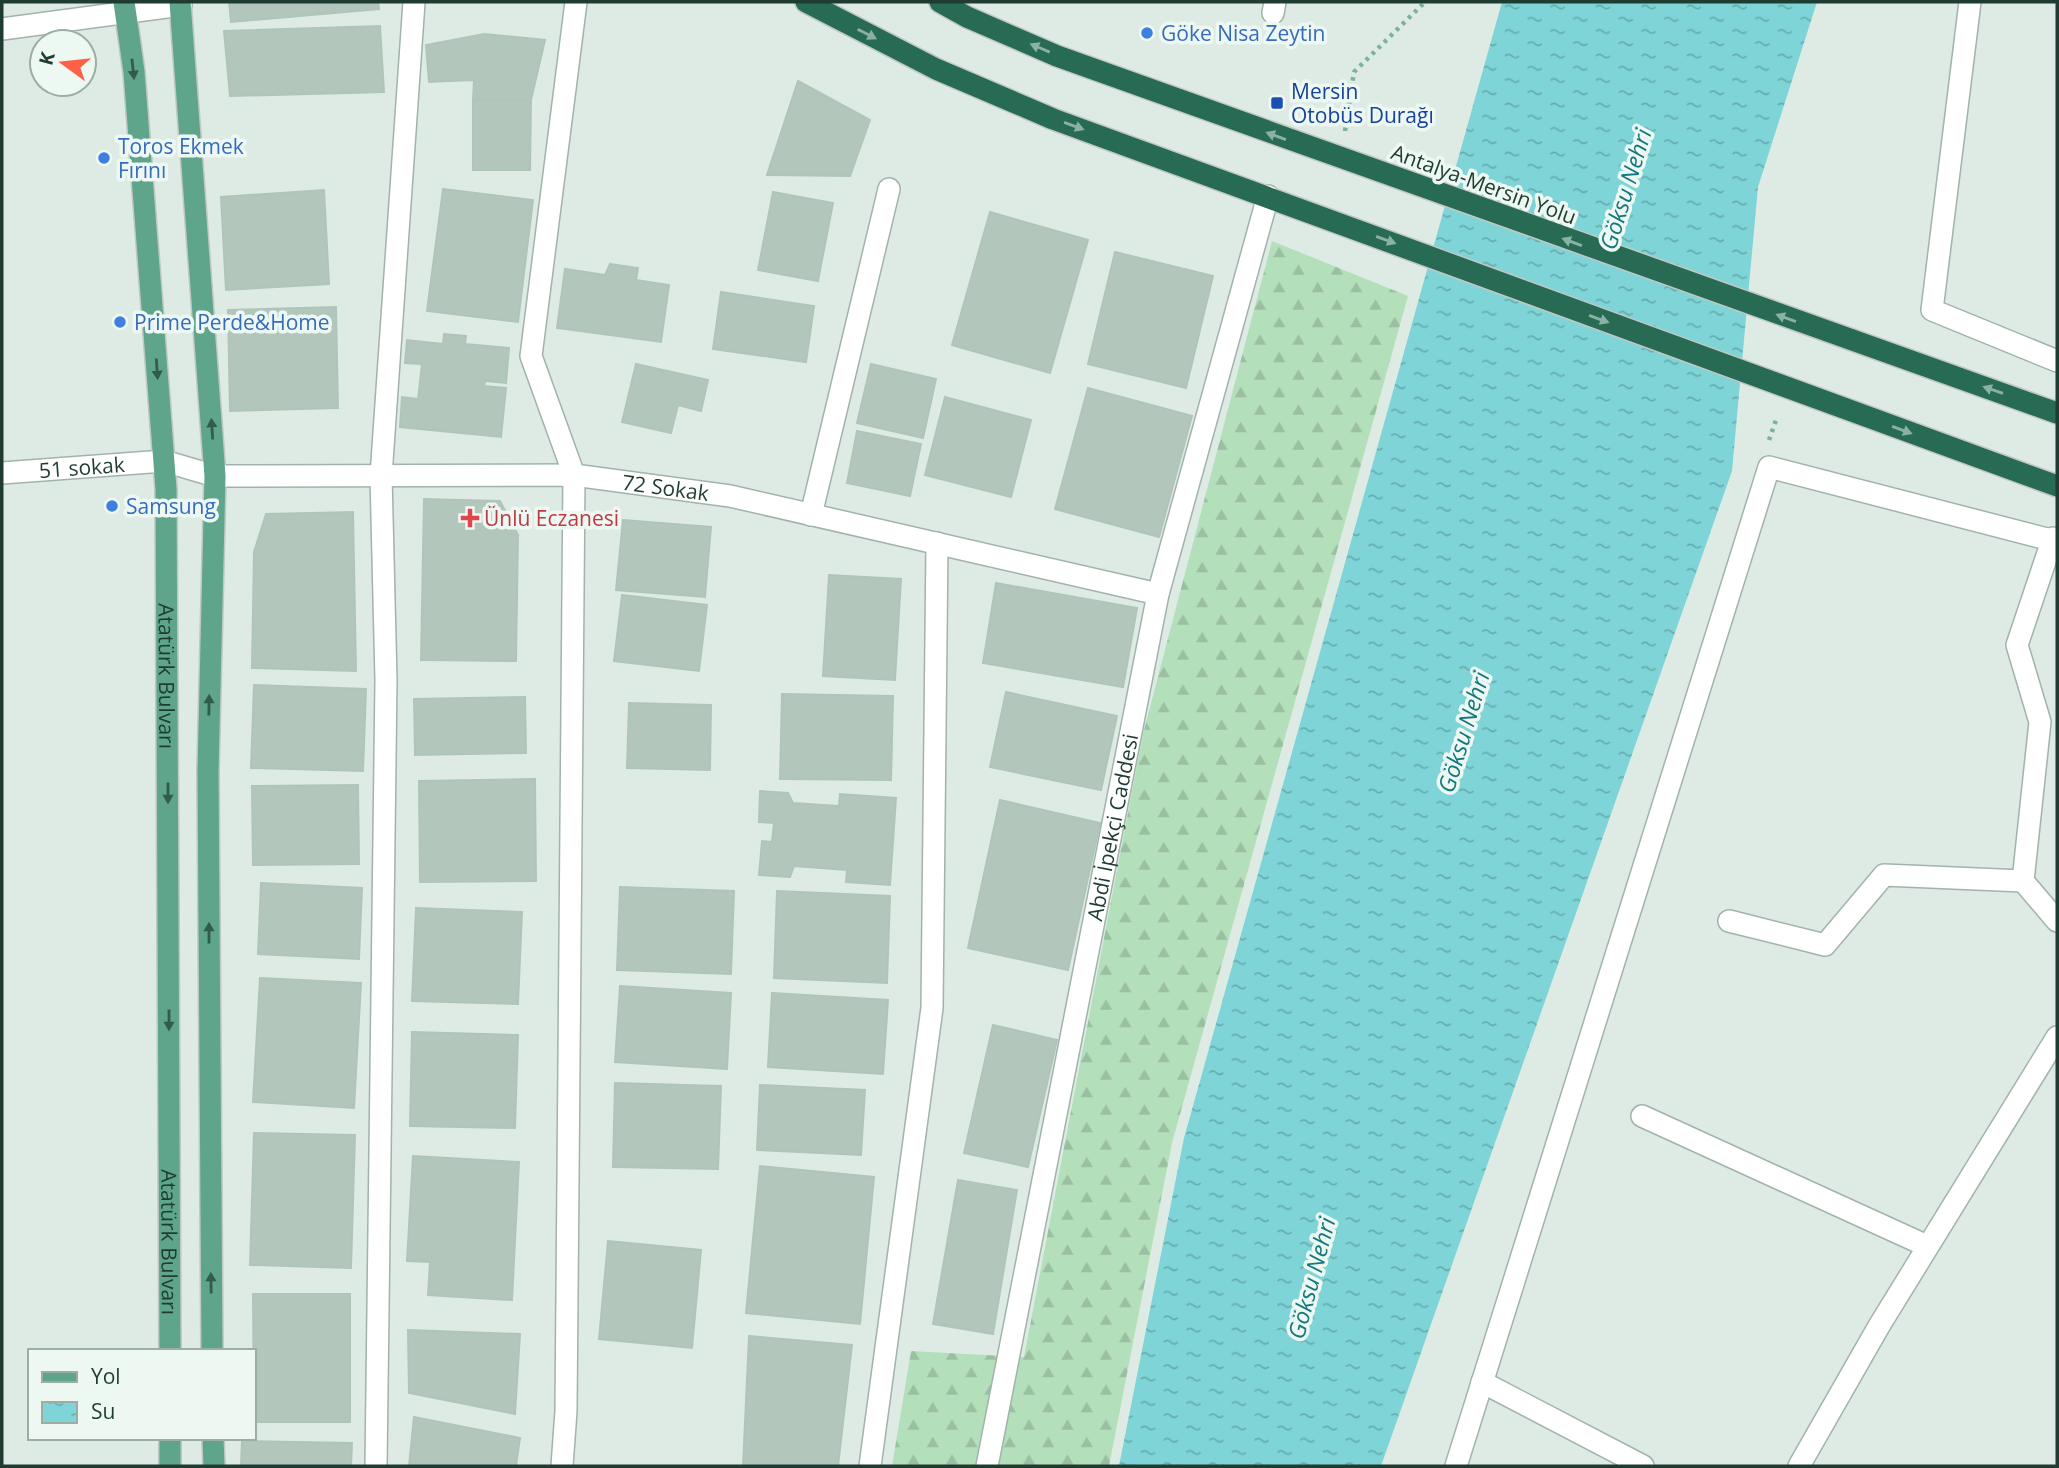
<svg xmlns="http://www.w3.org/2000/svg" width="2059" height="1468" viewBox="0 0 2059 1468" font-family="'Open Sans',sans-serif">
<defs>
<pattern id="forest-firs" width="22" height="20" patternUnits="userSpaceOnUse" patternTransform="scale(1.75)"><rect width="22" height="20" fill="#b4dfbb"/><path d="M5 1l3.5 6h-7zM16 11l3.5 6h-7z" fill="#9ac0a1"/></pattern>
<pattern id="water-ripples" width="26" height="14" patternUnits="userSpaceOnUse" patternTransform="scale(1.75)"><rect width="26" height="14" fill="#7fd4d7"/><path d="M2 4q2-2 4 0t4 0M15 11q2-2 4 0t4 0" fill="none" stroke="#67adaf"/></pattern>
</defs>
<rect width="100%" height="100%" fill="#deebe4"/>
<path fill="url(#forest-firs)" d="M1272,241L1408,296L1172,1143L1109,1466H892L911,1351L1024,1357L1143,734Z"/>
<path fill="url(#water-ripples)" d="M1502,2H1817L1758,187L1732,471L1381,1466H1119L1184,1138Z"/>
<path fill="#b3c6bc" stroke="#b0c5ba" stroke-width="2" d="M229,2H378L379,9L231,22Z
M380,26L384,92L230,96L224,31Z
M484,34L545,40L531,100H473L474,80L429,82L426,45Z
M798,81L870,120L850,176L767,175Z
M473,100H531L530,170H473Z
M443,189L533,200L518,322L427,311Z
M324,190L329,284L226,290L221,197Z
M773,192L833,203L818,281L758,270Z
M990,212L1088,240L1050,373L952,345Z
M1115,252L1213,276L1186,388L1088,364Z
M610,264L638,268L636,280L669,285L661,342L557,328L565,269L605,275Z
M721,292L814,306L806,362L713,349Z
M336,307L338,408L230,411L228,310Z
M444,334L466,336L465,344L509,348L506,383L485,381L484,386L506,388L501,437L400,427L402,397L418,399L422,364L405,363L407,340L443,344Z
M636,364L708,380L701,411L678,405L671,433L622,422Z
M871,364L936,379L923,438L857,423Z
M1088,388L1192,416L1159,537L1055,509Z
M945,397L1031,420L1011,497L925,475Z
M857,431L921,444L910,496L847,483Z
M424,499L500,501L518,535L516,661L421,660Z
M353,512L356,671L252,668L254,552L266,514Z
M623,520L711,527L705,597L616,590Z
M829,575L901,579L895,680L823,676Z
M996,583L1137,608L1123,687L983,663Z
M622,595L707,605L699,671L614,661Z
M254,685L366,689L363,771L251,768Z
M1006,692L1117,716L1101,790L990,767Z
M782,694L893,696L891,780L780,779Z
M525,697L526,753L415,755L414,699Z
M629,703L711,705L710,770L627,768Z
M535,779L536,881L420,882L419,781Z
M358,785L359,864L253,865L252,786Z
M760,791L788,793L793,803L839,806L840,794L896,798L890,885L846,882L847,870L794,866L790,877L759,875L762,841L772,842L774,823L759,822Z
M1000,800L1100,823L1068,970L968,948Z
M261,883L362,888L359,959L258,954Z
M620,887L734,891L731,974L617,970Z
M777,891L890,896L887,983L774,978Z
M416,908L522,912L518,1004L412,1001Z
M260,978L361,983L354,1108L253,1102Z
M620,986L731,993L727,1069L615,1062Z
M772,993L888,1000L883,1074L768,1067Z
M993,1025L1057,1040L1028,1167L964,1153Z
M412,1032L518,1035L515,1128L410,1126Z
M615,1083L721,1086L718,1169L613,1167Z
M760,1085L865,1090L861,1155L757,1150Z
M254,1133L355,1135L351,1268L250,1265Z
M413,1156L519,1162L512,1300L428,1295L430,1262L407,1261Z
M760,1166L874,1177L860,1324L746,1313Z
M958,1180L1017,1190L993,1334L933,1324Z
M608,1241L701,1250L692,1348L599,1339Z
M253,1294H350V1422H254Z
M408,1330L520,1334L515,1414L409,1393Z
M749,1336L852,1345L838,1466H743Z
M414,1417L520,1438L516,1466H409Z
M242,1441L352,1443L351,1466H241Z"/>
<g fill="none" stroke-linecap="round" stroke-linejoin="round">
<defs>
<g id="minor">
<path d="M1970,2L1932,310L2057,361"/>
<path d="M1273,13L1275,2"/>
<path d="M2,29L181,5"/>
<path id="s1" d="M2,473L164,461L215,476L574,475L730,496L1158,594"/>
<path d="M811,515L889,189"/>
<path d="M2053,538L2017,645L2040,722L2023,881L2057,921"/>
<path d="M1729,921L1825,945L1884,875L2023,881"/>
<path d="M1642,1116L1927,1246"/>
<path d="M1482,1382L1643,1466"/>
<path d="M376,1466L386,680L381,476L414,2"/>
<path d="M562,1466L566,1411L574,475L531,356L576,2"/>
<path d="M870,1466L932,1008L937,543"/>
<path id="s2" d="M987,1466L1158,594L1268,196"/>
<path d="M1456,1466L1769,467L2051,540"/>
<path d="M1799,1466L1879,1326L2057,1037"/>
</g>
<g id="major">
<path id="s3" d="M124,2L134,72L166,489L170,1351"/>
<path d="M180,2L215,476L208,771L212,1351"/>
<path d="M213,1438L214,1466"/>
<path d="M170,1466V1438"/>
</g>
<path id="highway" d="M806,2L936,69L1053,119L2057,486
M940,2L967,17L1057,56L2057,413"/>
</defs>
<use href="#minor" stroke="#a1b3ab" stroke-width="24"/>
<use href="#major" stroke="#c0c8c5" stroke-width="24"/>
<use href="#highway" stroke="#c0c8c5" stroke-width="24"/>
<path stroke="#7bb29a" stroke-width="4.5" stroke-dasharray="3.5 5" stroke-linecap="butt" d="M1345,131L1354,72L1425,2
M1769,440L1776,420"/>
<use href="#minor" stroke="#fff" stroke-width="21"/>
<use href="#major" stroke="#5ea58b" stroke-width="21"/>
<use href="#highway" stroke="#276b55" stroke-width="21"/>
</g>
<defs><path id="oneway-solid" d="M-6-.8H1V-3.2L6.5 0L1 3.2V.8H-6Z" transform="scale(1.75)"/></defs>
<g fill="#8ab2a4">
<use href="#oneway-solid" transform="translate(867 34) rotate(27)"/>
<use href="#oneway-solid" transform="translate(1040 48) rotate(-157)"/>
<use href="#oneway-solid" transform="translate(1074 126) rotate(20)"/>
<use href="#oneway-solid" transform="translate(1276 136) rotate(-160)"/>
<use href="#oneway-solid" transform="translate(1386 240) rotate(20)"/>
<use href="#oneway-solid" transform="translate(1572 242) rotate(-160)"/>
<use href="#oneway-solid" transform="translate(1786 318) rotate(-160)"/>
<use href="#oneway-solid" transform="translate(1599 319) rotate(20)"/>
<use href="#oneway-solid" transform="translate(1993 390) rotate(-161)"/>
<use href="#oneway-solid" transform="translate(1902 430) rotate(20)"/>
</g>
<g fill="#315c4c">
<use href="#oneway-solid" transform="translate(133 69) rotate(84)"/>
<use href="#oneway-solid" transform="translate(157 369) rotate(86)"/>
<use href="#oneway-solid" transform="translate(212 429) rotate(-94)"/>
<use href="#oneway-solid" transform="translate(209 705) rotate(-89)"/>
<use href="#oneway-solid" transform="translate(168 793) rotate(90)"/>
<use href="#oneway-solid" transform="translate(209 933) rotate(-90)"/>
<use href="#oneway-solid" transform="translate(169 1020) rotate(90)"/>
<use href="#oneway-solid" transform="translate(211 1283) rotate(-91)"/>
</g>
<g fill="#3f7fe0" stroke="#eef8f2" stroke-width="2.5">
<circle cx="1147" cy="33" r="7"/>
<circle cx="104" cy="158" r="7"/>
<circle cx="120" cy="322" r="7"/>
<circle cx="112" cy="506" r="7"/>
</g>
<rect fill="#1a4fb4" stroke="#eef8f2" stroke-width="2.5" x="1270" y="96" width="14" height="14" rx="3.5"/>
<path fill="#e0444e" stroke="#eef8f2" stroke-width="2.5" d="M466.5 507.5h7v7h7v7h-7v7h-7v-7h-7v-7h7z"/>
<g text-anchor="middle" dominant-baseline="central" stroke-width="7" stroke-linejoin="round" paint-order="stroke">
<g font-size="21" fill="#366cbe" stroke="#eef8f2" text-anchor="start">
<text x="1161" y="33">Göke Nisa Zeytin</text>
<text x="118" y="146">Toros Ekmek<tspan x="118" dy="24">Fırını</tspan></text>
<text x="134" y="322">Prime Perde&amp;Home</text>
<text x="126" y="506">Samsung</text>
</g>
<g font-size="21" fill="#164399" stroke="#eef8f2" text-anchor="start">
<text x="1291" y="91">Mersin<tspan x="1291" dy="24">Otobüs Durağı</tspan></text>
</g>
<g font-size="21" fill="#1e3c31" stroke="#eef8f2">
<text transform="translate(1484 184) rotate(20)">Antalya-Mersin Yolu</text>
<text stroke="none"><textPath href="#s1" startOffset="80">51 sokak</textPath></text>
<text stroke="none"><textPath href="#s1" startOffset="667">72 Sokak</textPath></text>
<text stroke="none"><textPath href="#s3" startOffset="676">Atatürk Bulvarı</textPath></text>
<text stroke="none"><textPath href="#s2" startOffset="651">Abdi İpekçi Caddesi</textPath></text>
<text stroke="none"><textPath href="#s3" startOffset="1242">Atatürk Bulvarı</textPath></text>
</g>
<g font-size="21" fill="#be3a42" stroke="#eef8f2" text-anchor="start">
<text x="484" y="518">Ünlü Eczanesi</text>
</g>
<g font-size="23" font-style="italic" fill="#13787e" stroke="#eef8f2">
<text transform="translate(1625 189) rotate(-73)">Göksu Nehri</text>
<text transform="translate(1463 732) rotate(-73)">Göksu Nehri</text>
<text transform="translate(1311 1278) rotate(-75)">Göksu Nehri</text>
</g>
</g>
<rect width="2059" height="1468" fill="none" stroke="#1e3c31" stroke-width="7"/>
<rect x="28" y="1349" width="228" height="91" fill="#eef8f2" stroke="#9bada5" stroke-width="2"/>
<rect x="42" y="1372" width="35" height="10" fill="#5ea58b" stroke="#9bada5" stroke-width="2"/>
<text x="91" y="1384" font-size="21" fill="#1e3c31">Yol</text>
<rect x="42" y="1402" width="35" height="21" fill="url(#water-ripples)" stroke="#9bada5" stroke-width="2"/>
<text x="91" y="1419" font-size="21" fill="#1e3c31">Su</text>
<g transform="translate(63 63) rotate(285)"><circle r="33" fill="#eef8f2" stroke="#9bada5" stroke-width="2"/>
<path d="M0-5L12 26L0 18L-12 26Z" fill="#ff6048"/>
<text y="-10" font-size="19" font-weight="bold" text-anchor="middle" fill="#1e3c31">K</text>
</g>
</svg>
